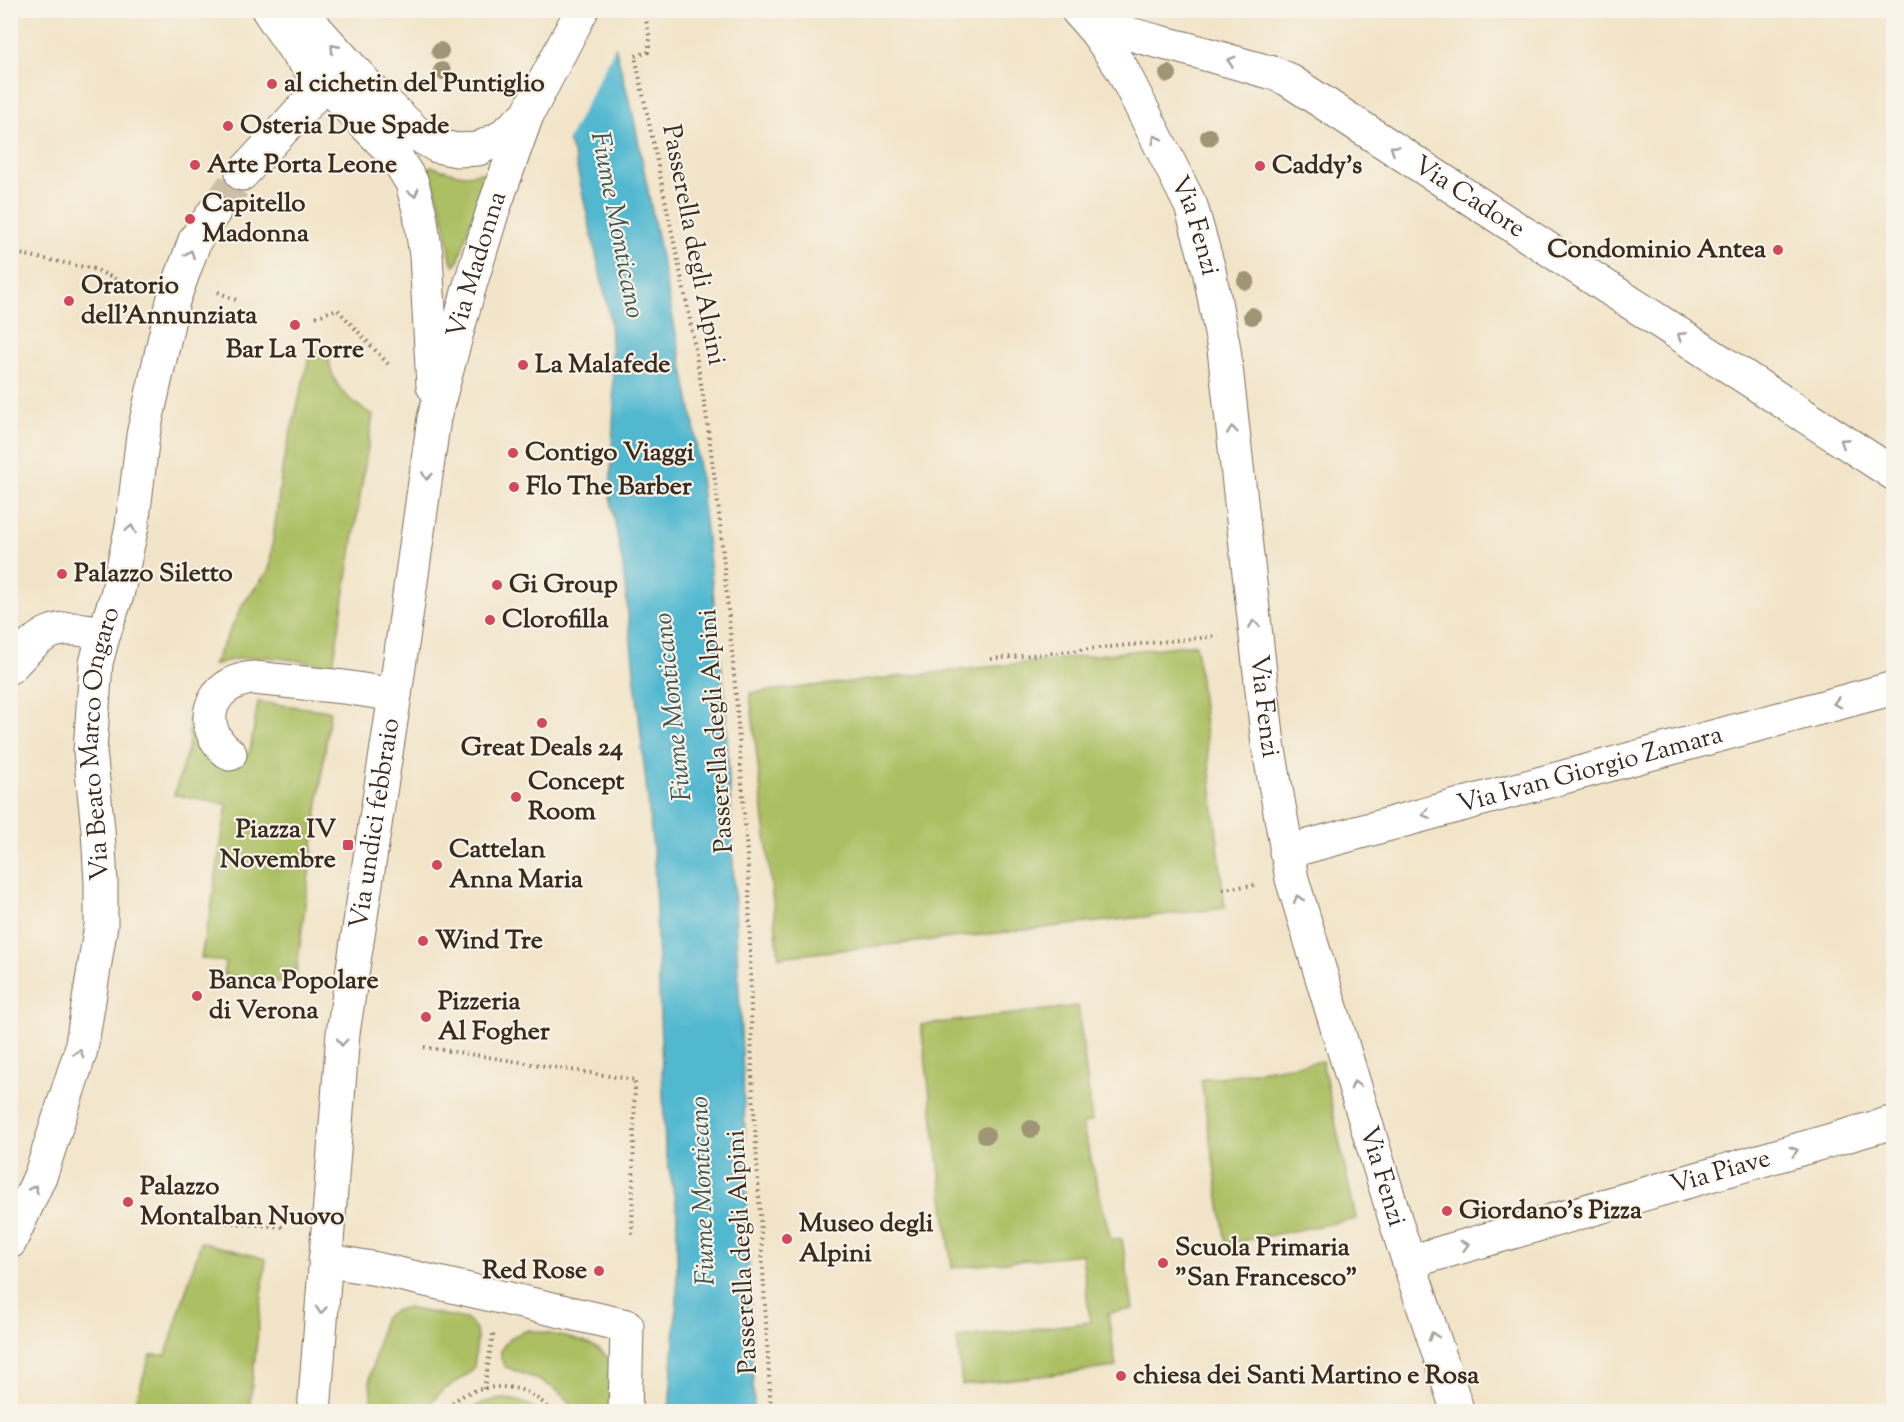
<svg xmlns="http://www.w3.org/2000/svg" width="1904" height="1422" viewBox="0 0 1904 1422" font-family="'Sorts Mill Goudy',serif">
<rect width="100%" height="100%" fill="#f7f3e8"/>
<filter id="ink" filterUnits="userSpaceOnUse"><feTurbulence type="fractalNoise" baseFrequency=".0167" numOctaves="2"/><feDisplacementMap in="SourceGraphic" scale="12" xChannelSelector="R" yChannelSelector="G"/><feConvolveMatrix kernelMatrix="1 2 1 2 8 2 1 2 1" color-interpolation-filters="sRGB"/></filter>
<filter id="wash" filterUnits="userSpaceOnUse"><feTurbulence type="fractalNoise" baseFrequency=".008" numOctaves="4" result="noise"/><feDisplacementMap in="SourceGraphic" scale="24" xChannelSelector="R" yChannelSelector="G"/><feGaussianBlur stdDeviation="1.35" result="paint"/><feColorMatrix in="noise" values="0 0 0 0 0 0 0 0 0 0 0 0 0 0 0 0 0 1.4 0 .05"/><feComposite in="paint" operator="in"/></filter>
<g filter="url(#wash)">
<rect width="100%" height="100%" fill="#f2e4c8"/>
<path fill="#acbf62" stroke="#747440" stroke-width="1.5" d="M431,166C442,170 453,174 465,175C473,175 480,171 489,174L490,180L472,217L458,262L454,265L451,260C447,229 440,198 428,168Z
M311,350L329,358C331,386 350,402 373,415L333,666C292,660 254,650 213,665L243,604L269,570L283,463Z
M1196,644L1225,908L779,957L750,693Z
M258,702L330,711L295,984L223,975L225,962L201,958L207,924L209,922L227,804L174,795L189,744V718C191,723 195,727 197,732C205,746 203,757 219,766L242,761L250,751Z
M1078,1006L1092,1121L1082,1124L1111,1240L1122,1239L1133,1309L1108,1313L1116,1367L962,1385L957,1338L1090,1322L1082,1254L952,1268L921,1025Z
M1322,1061L1356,1219L1226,1244L1201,1080Z
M201,1242L266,1259L249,1411H133L150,1355H166Z
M406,1308L466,1319L471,1323L476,1330L477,1339L474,1367L470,1373L442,1391L423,1411H372L370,1378L383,1319C390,1312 396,1309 406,1308Z
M529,1330C551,1335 604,1339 611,1365C614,1376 610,1399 609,1411H574C557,1382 534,1379 506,1367C491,1349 512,1334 529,1330Z
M502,1399C516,1399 527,1402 538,1411H469L484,1402Z"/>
<path fill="#51b8d0" stroke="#467177" stroke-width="1.5" d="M520,11H606L634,119L694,425L725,697L743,1076L754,1411H669L677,1298V1210L665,1147L654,858L623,567L610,496L614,404L610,318L575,159Z"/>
<path fill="#f2e4c8" d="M517,10H609L617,43L566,144Z"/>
</g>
<g filter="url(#ink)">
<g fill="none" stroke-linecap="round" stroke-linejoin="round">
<path stroke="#cdbfa6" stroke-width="33" stroke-dasharray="33 16" stroke-linecap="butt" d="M214,212L242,174"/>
<defs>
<g id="minor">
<path d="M268,10L297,53L325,84L395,155L412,183L420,214L426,255L433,386"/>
<path d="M299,10L368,86L421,137L437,146L457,150L478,149L500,138L527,115"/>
<path id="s1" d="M1077,10L1097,33L1122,69L1191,206L1209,270L1224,349L1268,744L1292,879L1400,1235L1458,1412"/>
<path id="s2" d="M1086,12C1118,35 1147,38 1184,48C1214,56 1243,65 1273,73L1287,79L1894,474"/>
<path d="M242,174L325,84"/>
<path d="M10,667C44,630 52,623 104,633"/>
<path d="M230,754C194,727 209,682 253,678L344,687L395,695"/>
<path id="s3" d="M1286,852L1894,688"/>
<path id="s4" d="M10,1242L41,1174L81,1050L101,925V883L98,830L90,751L96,663L104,633L117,595L132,526L143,435L173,301L195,240L214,212"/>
<path d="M325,1260L377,1269L627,1326L625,1412"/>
<path id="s5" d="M1409,1262L1894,1122"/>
<path id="s6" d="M314,1412L343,1033L395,695L434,418L468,292L493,210L527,115L582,10"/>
</g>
</defs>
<use href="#minor" stroke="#7b6b5a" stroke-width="35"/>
<path stroke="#7b6b5a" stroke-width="4" stroke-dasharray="1.5 4.5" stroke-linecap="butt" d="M644,10L650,39L648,52L635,56L689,314L706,413L719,512L736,696L749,884L752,1074L771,1412
M10,252L95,269L137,290
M218,292L238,301
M316,317L337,309L390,366
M991,659L1218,636
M1223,889L1255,885
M424,1047L635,1080L632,1236
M191,1220L284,1227
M484,1389L493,1334
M445,1412C458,1390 494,1383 518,1389C532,1393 543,1402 553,1412"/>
<use href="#minor" stroke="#fff" stroke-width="33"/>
</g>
<g fill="#a09676">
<circle cx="440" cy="51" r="9"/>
<circle cx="442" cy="71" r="9"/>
<circle cx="1168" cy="74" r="9"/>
<circle cx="1209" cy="137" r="9"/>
<circle cx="1246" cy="281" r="9"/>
<circle cx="1252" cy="316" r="9"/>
<circle cx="1031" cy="1129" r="9"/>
<circle cx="986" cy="1135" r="9"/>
</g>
<defs><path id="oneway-chevron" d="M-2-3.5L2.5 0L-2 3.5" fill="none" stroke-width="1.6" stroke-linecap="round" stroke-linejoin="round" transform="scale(1.5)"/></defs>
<g stroke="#a79f9a">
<use href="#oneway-chevron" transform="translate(334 48) rotate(-132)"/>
<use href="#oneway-chevron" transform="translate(1231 61) rotate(-164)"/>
<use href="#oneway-chevron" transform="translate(1156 139) rotate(-116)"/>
<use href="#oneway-chevron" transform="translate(1394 149) rotate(-147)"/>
<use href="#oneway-chevron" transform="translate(414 193) rotate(75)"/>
<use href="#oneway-chevron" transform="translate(190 254) rotate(-71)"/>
<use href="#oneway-chevron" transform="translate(1681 336) rotate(-147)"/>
<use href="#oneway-chevron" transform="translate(1232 430) rotate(-96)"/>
<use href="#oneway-chevron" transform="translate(1844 442) rotate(-147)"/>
<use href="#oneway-chevron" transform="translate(427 476) rotate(98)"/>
<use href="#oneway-chevron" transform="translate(131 529) rotate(-79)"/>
<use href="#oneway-chevron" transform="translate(1254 624) rotate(-97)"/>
<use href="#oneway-chevron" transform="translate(1837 703) rotate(165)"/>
<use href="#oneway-chevron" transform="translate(1426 814) rotate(165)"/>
<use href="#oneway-chevron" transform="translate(1298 899) rotate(-107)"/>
<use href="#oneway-chevron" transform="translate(342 1042) rotate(95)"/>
<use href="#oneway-chevron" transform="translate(79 1053) rotate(-75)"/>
<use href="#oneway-chevron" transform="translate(1355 1085) rotate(-107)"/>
<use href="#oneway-chevron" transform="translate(1794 1151) rotate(-16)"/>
<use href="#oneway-chevron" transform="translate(34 1189) rotate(-66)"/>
<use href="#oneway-chevron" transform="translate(1465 1245) rotate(-16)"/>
<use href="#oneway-chevron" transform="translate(321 1310) rotate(94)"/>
<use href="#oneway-chevron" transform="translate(1433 1336) rotate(-108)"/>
</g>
</g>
<g fill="#d1495b" stroke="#f7f3e8" stroke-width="2">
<circle cx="272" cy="84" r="6"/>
<circle cx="228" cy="126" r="6"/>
<circle cx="195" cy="165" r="6"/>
<circle cx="1260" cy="166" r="6"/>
<circle cx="190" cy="219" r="6"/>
<circle cx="1778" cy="250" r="6"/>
<circle cx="69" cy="301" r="6"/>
<circle cx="295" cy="325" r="6"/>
<circle cx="523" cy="365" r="6"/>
<circle cx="513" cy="453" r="6"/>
<circle cx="514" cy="487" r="6"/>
<circle cx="62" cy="574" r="6"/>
<circle cx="497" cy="585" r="6"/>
<circle cx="490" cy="620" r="6"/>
<circle cx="542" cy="723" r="6"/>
<circle cx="516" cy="797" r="6"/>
<rect x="342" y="839" width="12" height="12" rx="3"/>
<circle cx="437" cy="865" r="6"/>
<circle cx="423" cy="941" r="6"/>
<circle cx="197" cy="996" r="6"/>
<circle cx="426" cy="1017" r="6"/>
<circle cx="128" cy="1202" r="6"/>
<circle cx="1447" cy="1211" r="6"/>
<circle cx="787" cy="1239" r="6"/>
<circle cx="1163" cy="1263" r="6"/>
<circle cx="599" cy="1271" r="6"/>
<circle cx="1121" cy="1376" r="6"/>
</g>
<g text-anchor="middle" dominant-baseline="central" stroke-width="4.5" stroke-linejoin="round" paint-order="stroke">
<g font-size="26" font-weight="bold" fill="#3b2a1e" stroke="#f7f3e8" text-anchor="start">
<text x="284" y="84">al cichetin del Puntiglio</text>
<text x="240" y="126">Osteria Due Spade</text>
<text x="207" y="165">Arte Porta Leone</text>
<text x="1272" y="166">Caddy's</text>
<text x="202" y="204">Capitello<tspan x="202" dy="30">Madonna</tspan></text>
<text x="1766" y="250" text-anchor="end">Condominio Antea</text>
<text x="81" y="286">Oratorio<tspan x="81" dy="30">dell'Annunziata</tspan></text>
<text x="295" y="350" text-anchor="middle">Bar La Torre</text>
<text x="535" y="365">La Malafede</text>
<text x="525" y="453">Contigo Viaggi</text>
<text x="526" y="487">Flo The Barber</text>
<text x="74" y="574">Palazzo Siletto</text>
<text x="509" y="585">Gi Group</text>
<text x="502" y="620">Clorofilla</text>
<text x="542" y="748" text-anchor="middle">Great Deals 24</text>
<text x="528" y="782">Concept<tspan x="528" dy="30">Room</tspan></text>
<text x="336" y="830" text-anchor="end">Piazza IV<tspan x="336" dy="30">Novembre</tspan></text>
<text x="449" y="850">Cattelan<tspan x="449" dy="30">Anna Maria</tspan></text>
<text x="435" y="941">Wind Tre</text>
<text x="209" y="981">Banca Popolare<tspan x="209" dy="30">di Verona</tspan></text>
<text x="438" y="1002">Pizzeria<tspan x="438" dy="30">Al Fogher</tspan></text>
<text x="140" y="1187">Palazzo<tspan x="140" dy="30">Montalban Nuovo</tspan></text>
<text x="1459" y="1211">Giordano's Pizza</text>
<text x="799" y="1224">Museo degli<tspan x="799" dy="30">Alpini</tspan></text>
<text x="1175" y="1248">Scuola Primaria<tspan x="1175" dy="30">"San Francesco"</tspan></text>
<text x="587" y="1271" text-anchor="end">Red Rose</text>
<text x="1133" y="1376">chiesa dei Santi Martino e Rosa</text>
</g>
<g font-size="26" fill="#3b2a1e" stroke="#f7f3e8">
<text stroke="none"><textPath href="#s2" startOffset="430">Via Cadore</textPath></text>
<text stroke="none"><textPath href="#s1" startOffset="248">Via Fenzi</textPath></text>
<text transform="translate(693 245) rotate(79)">Passerella degli Alpini</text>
<text stroke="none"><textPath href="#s6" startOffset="1161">Via Madonna</textPath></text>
<text stroke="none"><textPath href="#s1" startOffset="734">Via Fenzi</textPath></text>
<text transform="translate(717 731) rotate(-94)">Passerella degli Alpini</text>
<text stroke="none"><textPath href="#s4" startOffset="514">Via Beato Marco Ongaro</textPath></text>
<text stroke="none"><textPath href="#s3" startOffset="315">Via Ivan Giorgio Zamara</textPath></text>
<text stroke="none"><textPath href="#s6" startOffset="592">Via undici febbraio</textPath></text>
<text stroke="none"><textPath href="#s5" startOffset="324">Via Piave</textPath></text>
<text stroke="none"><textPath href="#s1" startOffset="1220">Via Fenzi</textPath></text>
<text transform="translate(743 1252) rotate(-93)">Passerella degli Alpini</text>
</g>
<g font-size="27" font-style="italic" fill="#425553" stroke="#f7f3e8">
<text transform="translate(616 225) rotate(79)">Fiume Monticano</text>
<text transform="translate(674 707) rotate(-96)">Fiume Monticano</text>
<text transform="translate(704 1191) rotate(-92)">Fiume Monticano</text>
</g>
</g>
<rect width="1904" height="1422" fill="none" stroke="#f7f3e8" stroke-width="36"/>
</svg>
